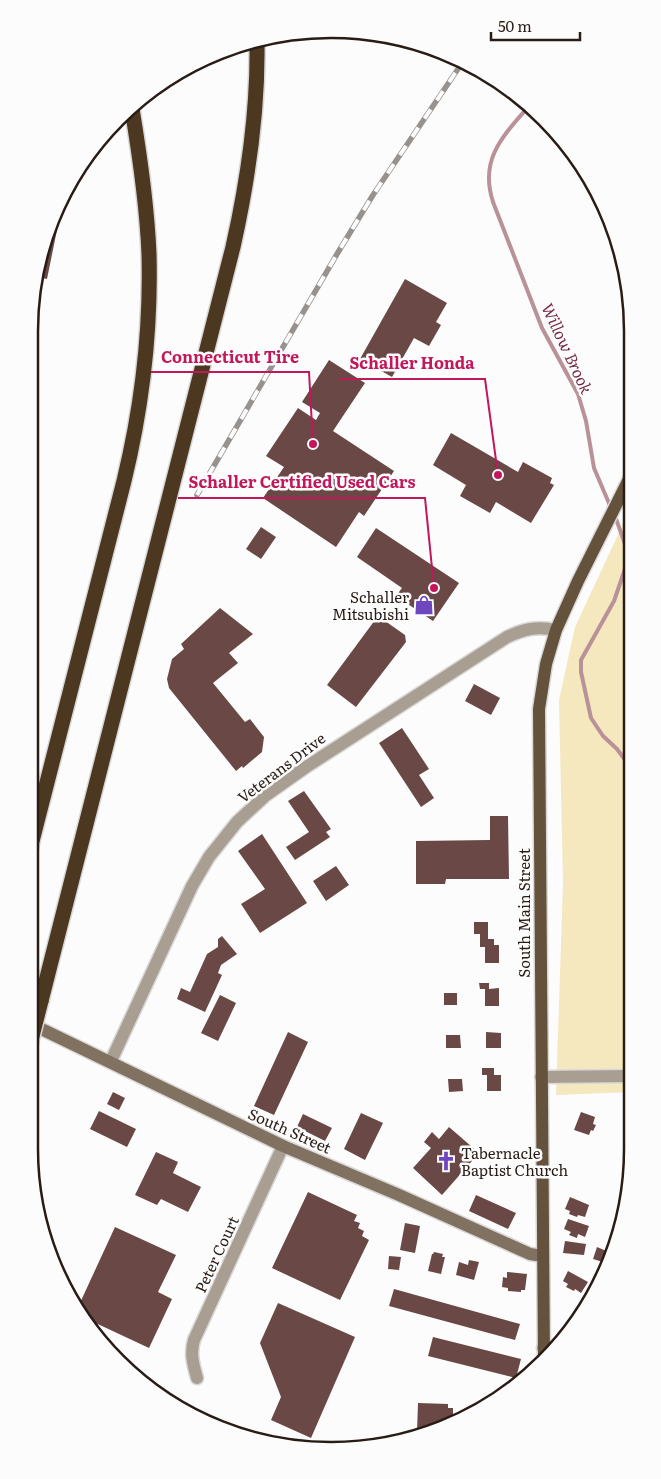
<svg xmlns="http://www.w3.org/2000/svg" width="661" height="1479" viewBox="0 0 661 1479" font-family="Literata,serif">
<rect width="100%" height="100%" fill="#fcfcfc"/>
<path fill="#f5e8be" d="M630,509L632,1092L556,1095L563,883L559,700L575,627Z"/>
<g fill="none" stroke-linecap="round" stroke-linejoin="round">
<path stroke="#b99198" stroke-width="4" d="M529,106C503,136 479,159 493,202L542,328L578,394L586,421L594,468L611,508
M615,516L625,544L627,555L626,566L614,601L581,660V672L591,718L603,736L617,749L631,768"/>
</g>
<path fill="#6a4845" d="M51,223L58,225L47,279L38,277L45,233Z
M405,279L447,303L436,322L441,325L429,346L414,338L392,377L360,359Z
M329,360L365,383L333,431L394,471L364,516L359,512L336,547L263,498L284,467L266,456L298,408L316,420L320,413L302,402Z
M451,433L518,472L523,462L552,478L550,483L554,485L531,523L496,502L490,513L460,496L466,485L433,465Z
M261,527L276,537L261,559L246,549Z
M376,528L459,583L433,621L396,596L402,588L357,557Z
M220,608L253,634L229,653L238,663L213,683L245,722L250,719L264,737L262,752L243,768L242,766L236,771L169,688L167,679L172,659L184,649L181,644Z
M378,616L405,635L406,642L356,707L327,685Z
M474,684L500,698L491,715L465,701Z
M402,728L429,769L419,775L434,798L421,807L379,743Z
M304,791L331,829L326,832L330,837L295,860L286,847L309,832L288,801Z
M490,816H508L509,879H446L445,884H416V841L490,840Z
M262,834L307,903L260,933L241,904L265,889L238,851Z
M336,866L349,885L326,901L313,881Z
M474,922H488V939H494V945H499V963H485V947H480V934H474Z
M222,936L237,954L221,965L218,973L222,975L205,1012L177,999L181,988L190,992L207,954L218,947V939Z
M479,983H489V989L499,988V1006H485V989H480Z
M444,993H457V1005H444Z
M220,995L236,1003L218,1041L201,1033Z
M288,1032L308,1042L274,1115L254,1106Z
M486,1032L501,1033V1048H486Z
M446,1035H460L461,1048H446Z
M482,1068H494V1075H501V1091H487V1075H482Z
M448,1079H462L463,1091L449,1092Z
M113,1092L125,1098L119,1110L107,1104Z
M99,1111L136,1129L127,1147L90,1129Z
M581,1112L595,1117L593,1124L596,1125L593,1131L591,1130L589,1135L574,1130Z
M361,1113L383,1123L365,1160L344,1149Z
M303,1114L332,1128L325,1141L297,1127Z
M449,1127L479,1153L442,1195L413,1168L431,1148L424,1142L432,1132L439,1139Z
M156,1152L178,1162L173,1173L201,1187L188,1212L161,1199L157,1205L135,1195Z
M308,1192L357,1215L354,1221L360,1223L358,1228L364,1231L362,1236L369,1240L340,1300L272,1268Z
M476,1195L516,1213L508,1229L469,1211Z
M570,1197L589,1205L585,1217L578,1215L577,1217L569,1214L570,1211L565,1209Z
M568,1219L589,1226L585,1237L578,1234L577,1238L569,1235L571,1232L564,1229Z
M405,1223L420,1226L415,1253L400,1250Z
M115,1227L176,1255L158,1292L172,1299L149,1348L87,1319L79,1305Z
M565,1241L586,1244L584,1255L563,1253Z
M597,1247L611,1253L606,1263L593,1259Z
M434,1252L443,1254L442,1257H445L441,1274L428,1271L432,1254H433Z
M389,1256L401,1257L399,1270L388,1269Z
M469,1260L479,1262L474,1280L456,1275L459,1262L468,1265Z
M568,1271L588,1282L581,1293L575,1289L574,1291L566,1287L568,1284L563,1281Z
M507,1272L527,1274L525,1290H521V1292L508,1291V1288L502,1287L503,1277L507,1278Z
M394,1289L520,1324L515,1340L389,1306Z
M278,1303L355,1337L311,1438L271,1420L281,1397L260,1343Z
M433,1337L521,1359L516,1378L428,1356Z
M418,1403L448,1404V1408H453V1420L417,1432Z"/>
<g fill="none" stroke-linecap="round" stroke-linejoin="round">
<defs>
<path id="minor" d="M541,1077L632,1076
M197,1378C193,1364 190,1353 194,1340L283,1146"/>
<path id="tertiary" d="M111,1061L192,886L209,857L237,822L265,796L306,767L507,637C524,629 537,626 556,630
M543,1348L554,1350"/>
<path id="secondary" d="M29,1023L283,1146L399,1195L530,1254L543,1256"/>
<path id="primary" d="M544,1359L539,709L546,664L556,630L578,581L630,477"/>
<path id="motorway" d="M29,853L124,481C142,407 151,329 149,254C147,205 140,157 132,109
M41,1001L233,247C248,180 258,112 257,44"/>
</defs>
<use href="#minor" stroke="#dad8d7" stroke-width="15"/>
<use href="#tertiary" stroke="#dad8d7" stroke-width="15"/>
<use href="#secondary" stroke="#dad8d7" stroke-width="15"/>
<use href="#primary" stroke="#dad8d7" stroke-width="15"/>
<use href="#motorway" stroke="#dad8d7" stroke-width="18"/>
<use href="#minor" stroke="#a99e92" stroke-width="12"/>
<use href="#tertiary" stroke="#a99e92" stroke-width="12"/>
<use href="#secondary" stroke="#817160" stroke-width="12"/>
<use href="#primary" stroke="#64523d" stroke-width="12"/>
<use href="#motorway" stroke="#4c3720" stroke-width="15"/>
<defs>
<path id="rail" d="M197,495L337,254L373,195L462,63"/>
</defs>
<use href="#rail" stroke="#98928f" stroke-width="5.5"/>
<use href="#rail" stroke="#fcfcfc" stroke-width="4" stroke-dasharray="11" stroke-linecap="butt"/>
<defs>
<path id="motorway-bridge" d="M29,1048L41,1001"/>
</defs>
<use href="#motorway-bridge" stroke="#dad8d7" stroke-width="18" stroke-linecap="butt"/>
<use href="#motorway-bridge" stroke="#4c3720" stroke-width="15"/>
</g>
<defs>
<symbol id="shop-bare" viewBox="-9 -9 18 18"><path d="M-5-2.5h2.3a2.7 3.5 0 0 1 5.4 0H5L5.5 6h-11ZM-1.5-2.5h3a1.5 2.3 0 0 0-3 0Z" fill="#6e46be" stroke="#fcfcfc" stroke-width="2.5" paint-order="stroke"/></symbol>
<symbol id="church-bare" viewBox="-9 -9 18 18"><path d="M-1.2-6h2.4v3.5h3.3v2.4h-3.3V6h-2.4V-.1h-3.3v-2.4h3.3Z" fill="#6e46be" stroke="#fcfcfc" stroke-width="2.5" paint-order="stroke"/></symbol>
</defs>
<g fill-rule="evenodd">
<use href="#shop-bare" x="410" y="591" width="28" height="28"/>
<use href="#church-bare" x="432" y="1147" width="28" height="28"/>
</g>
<g text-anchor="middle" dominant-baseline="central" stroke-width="5" stroke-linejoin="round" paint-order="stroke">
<g font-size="15" fill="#291c16" stroke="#fcfcfc" text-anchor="end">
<text x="409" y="596">Schaller<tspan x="409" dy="17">Mitsubishi</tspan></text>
<text x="461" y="1152" text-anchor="start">Tabernacle<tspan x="461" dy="17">Baptist Church</tspan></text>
</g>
<g font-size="15" fill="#291c16" stroke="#fcfcfc">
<text transform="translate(281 767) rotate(-37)">Veterans Drive</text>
<text transform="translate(523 913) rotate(-90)">South Main Street</text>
<text transform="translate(290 1130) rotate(24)">South Street</text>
<text transform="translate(216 1254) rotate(-65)">Peter Court</text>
</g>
<g font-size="16" font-style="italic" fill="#752a44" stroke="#fcfcfc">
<text transform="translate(568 348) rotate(65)">Willow Brook</text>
</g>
</g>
<path d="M0 0H661V1479H0ZM331 38H331A293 293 0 0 1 624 331V1149A293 293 0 0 1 331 1442H331A293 293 0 0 1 38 1149V331A293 293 0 0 1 331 38Z" fill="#fcfcfc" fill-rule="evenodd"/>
<path fill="none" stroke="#291c16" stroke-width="2.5" d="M331 38H331A293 293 0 0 1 624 331V1149A293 293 0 0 1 331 1442H331A293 293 0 0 1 38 1149V331A293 293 0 0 1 331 38Z"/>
<path fill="none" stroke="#c2185b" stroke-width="2" d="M313 444L309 372H151M498 475L485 379H340M434 588L425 498H178"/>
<g fill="#c2185b" stroke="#fcfcfc" stroke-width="2">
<circle cx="313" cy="444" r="5"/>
<circle cx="498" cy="475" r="5"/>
<circle cx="434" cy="588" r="5"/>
</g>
<g font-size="16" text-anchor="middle" font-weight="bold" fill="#c2185b" stroke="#fcfcfc" stroke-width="5" stroke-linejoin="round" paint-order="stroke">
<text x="230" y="363">Connecticut Tire</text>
<text x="412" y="369">Schaller Honda</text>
<text x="302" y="488">Schaller Certified Used Cars</text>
</g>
<path d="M491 32v8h89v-8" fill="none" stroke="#291c16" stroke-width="2.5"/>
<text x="498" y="32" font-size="15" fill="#291c16" stroke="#fcfcfc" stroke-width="4" paint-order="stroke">50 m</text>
</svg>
